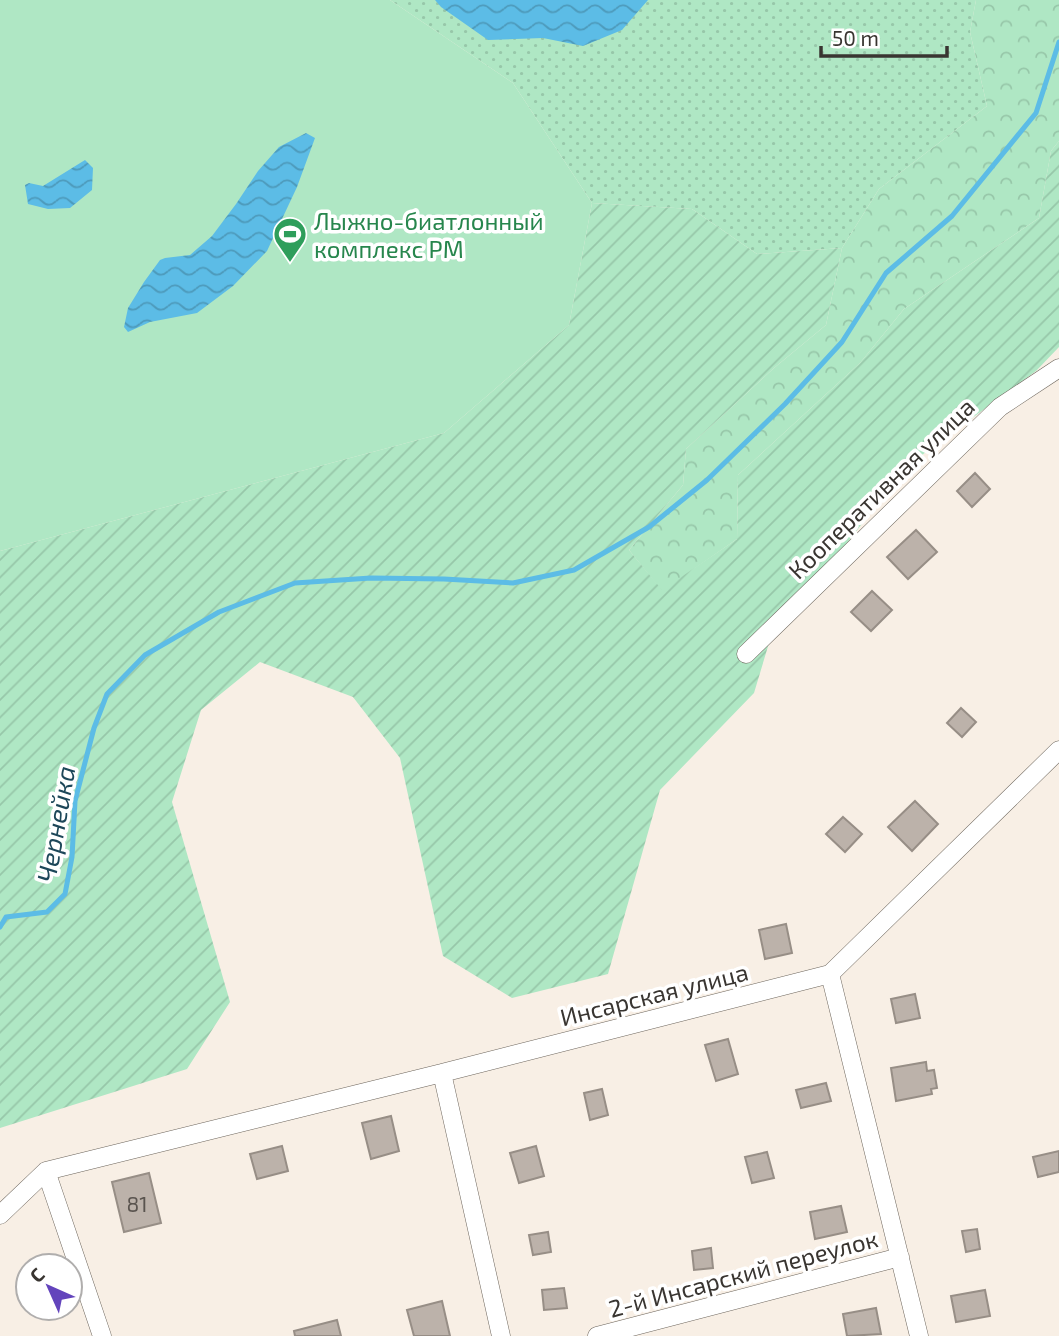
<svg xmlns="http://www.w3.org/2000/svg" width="1059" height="1336" viewBox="0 0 1059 1336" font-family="'Exo 2',sans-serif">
<defs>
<pattern id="grass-dots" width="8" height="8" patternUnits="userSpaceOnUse" patternTransform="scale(1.75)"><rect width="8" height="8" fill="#afe7c4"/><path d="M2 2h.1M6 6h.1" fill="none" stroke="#97c7a9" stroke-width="1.8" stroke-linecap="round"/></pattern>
<pattern id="forest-crowns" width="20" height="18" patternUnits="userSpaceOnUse" patternTransform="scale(1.75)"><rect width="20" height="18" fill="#afe7c4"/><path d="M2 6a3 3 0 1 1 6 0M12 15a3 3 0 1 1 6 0" fill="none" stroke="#97c7a9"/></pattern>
<pattern id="garden-furrows" width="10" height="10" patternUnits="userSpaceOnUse" patternTransform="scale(1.75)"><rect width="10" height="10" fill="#afe7c4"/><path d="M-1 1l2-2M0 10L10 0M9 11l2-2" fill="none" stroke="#97c7a9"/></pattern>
<pattern id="water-waves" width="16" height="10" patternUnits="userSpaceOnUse" patternTransform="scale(1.75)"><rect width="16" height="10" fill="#5cbce6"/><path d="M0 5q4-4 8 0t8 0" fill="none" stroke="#4d9abb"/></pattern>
</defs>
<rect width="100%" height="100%" fill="#f8efe5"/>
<path fill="url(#grass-dots)" d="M390,0H976L970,32L987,106L879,189L842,248L757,254L692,209L592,203L513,83Z"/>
<path fill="url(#forest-crowns)" d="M976,0H1059V141L1051,151L1039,218L904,309L860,363L738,475L737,539L662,591L629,550L683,485L686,449L774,368L826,325L842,248L879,189L987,106L970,32Z"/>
<path fill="url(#garden-furrows)" d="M1059,141V347L1036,371L907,466L769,643L754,693L660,790L608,974L512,998L443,956L400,758L353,697L260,662L201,710L172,802L230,1002L187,1069L0,1128V551L444,433L569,325L592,203L692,209L757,254L842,248L826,325L774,368L686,449L683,485L629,550L662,590L737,539L738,475L860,363L904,309L1039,218L1051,151Z"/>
<path fill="#afe7c4" d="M0,0H390L513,83L592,203L569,325L444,433L0,551Z"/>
<path fill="url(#water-waves)" d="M435,0H648L622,30L583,46L543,38L488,40L441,7Z
M306,133L315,138L297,187L267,251L233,286L197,313L150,322L128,332L124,327L128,308L144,282L160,260L165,258L190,255L212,236L236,204L258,171L279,147Z
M85,160L93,168L92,190L70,208L48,209L28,204L25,185L29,183L43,186Z"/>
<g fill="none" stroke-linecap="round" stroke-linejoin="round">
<path stroke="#5cbce6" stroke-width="5" d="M0,927L6,917L47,912L65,894L72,857L75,801L94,728L107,694L145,655L219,612L295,583L371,578L444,579L513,583L574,570L649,527L707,480L785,404L842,342L886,273L952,216L1036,113L1059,42"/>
</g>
<path fill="#bcb2aa" stroke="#978e86" stroke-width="2" d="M975,473L990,489L972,507L957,491Z
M916,530L937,552L908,579L887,557Z
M872,591L892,610L871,631L851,612Z
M961,708L976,722L962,737L947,723Z
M915,801L938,824L912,851L888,827Z
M843,817L862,834L845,852L826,834Z
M786,924L792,953L765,959L759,930Z
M915,994L920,1018L896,1023L891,999Z
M728,1039L738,1074L716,1081L705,1045Z
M926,1062L927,1071L934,1070L937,1088L931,1089L932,1094L896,1101L891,1068Z
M826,1083L831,1101L801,1108L796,1090Z
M602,1089L608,1115L590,1120L584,1093Z
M391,1116L399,1151L371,1159L362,1123Z
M282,1146L288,1171L257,1179L250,1154Z
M536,1146L544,1176L519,1183L510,1153Z
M1059,1151V1172L1038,1177L1033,1157Z
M767,1152L774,1178L752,1183L745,1157Z
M149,1173L161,1223L124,1232L112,1182Z
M841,1206L847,1232L815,1239L810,1212Z
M977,1229L980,1249L966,1252L962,1231Z
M548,1232L551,1252L533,1255L529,1235Z
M711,1248L713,1268L694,1270L692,1251Z
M564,1288L567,1308L544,1310L542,1290Z
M985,1290L990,1316L956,1322L951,1296Z
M442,1301L450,1336H414L407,1310Z
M876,1308L881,1334L847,1336L843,1314Z
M337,1320L341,1336H295L294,1331Z"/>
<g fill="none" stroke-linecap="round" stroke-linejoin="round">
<defs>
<path id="street" d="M746,654L1000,407L1059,368
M830,974L919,1336
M46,1171L102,1336
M0,1215L46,1171L442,1073
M501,1336L442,1073L830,974L1059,750
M597,1336L900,1257"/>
</defs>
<use href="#street" stroke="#6c655c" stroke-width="19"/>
<use href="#street" stroke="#fff" stroke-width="18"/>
</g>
<defs>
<symbol id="stadium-pin" viewBox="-11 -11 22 30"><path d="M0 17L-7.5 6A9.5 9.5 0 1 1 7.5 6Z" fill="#2e9e5b" stroke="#fff"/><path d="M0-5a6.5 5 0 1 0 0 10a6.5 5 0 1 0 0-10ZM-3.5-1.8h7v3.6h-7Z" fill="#fff"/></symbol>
</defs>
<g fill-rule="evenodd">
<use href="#stadium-pin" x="271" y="215" width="38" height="52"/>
</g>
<g text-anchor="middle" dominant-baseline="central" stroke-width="7" stroke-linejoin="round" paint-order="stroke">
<g font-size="21" fill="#5a544f">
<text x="137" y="1203">81</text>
</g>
<g font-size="24" fill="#27864d" stroke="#fff" text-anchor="start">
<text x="314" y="220">Лыжно-биатлонный<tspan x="314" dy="28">комплекс РМ</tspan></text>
</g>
<g font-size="24" fill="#393531" stroke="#fff">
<text transform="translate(881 488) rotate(-44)">Кооперативная улица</text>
<text transform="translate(654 994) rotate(-14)">Инсарская улица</text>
<text transform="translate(743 1273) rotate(-15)">2-й Инсарский переулок</text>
</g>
<g font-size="26" font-style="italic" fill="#1d4759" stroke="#fff">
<text transform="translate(55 824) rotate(-80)">Чернейка</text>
</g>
</g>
<g transform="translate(49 1287) rotate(315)"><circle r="33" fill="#ffffff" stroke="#b0aead" stroke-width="2"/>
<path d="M0-5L12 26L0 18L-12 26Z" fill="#6344bc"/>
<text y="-10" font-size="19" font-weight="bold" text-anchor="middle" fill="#393531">С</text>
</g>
<path d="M821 46v10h126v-10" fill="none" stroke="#393531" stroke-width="3.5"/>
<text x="832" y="46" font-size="21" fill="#393531" stroke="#ffffff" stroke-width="5" paint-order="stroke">50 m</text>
</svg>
